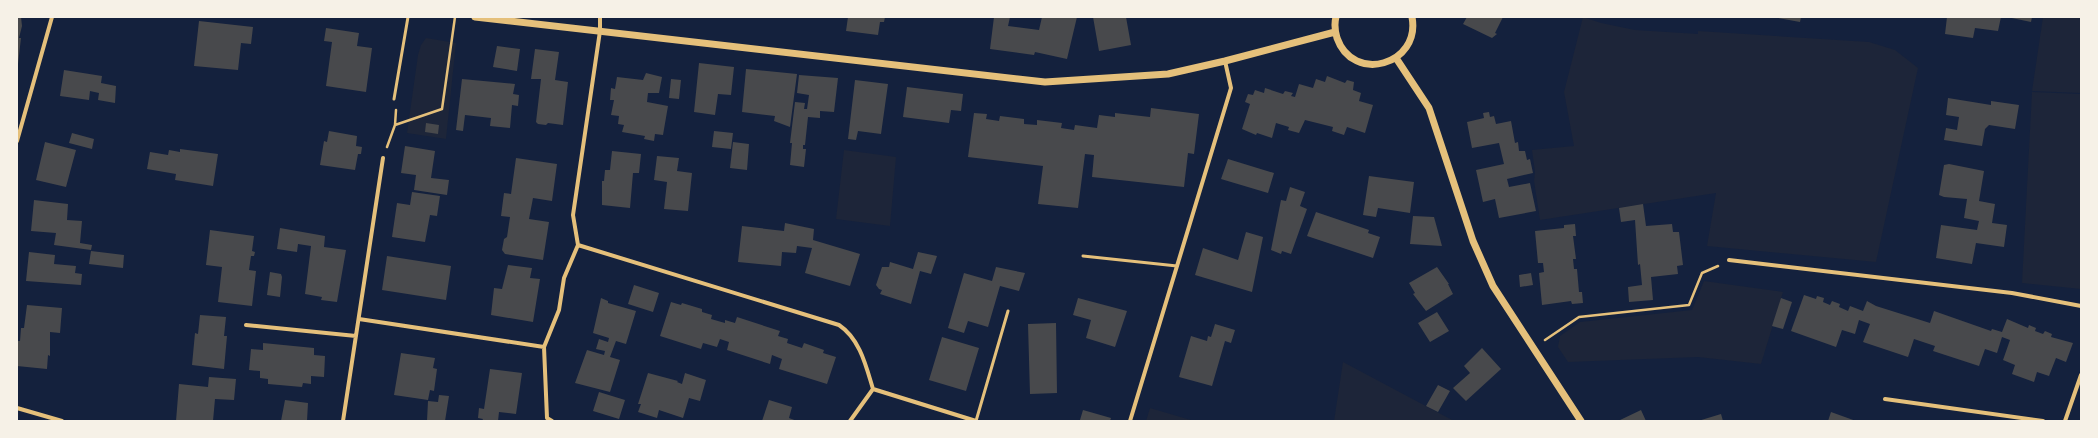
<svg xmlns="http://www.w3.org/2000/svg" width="2098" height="438" viewBox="0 0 2098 438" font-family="'PT Sans',sans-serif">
<rect width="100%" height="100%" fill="#14213d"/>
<path fill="#1d2539" d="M1583,17L1601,23L1635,30L1698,34V31L1869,42L1895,50L1918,68L1876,262L1707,246L1716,193L1540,220L1534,181L1535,172L1532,150L1574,146L1564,92Z
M2043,17H2081V93L2032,91Z
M426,38L456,43L446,139L407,133L418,55L421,45Z
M2032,92L2081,94V289L2022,283Z
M844,150L896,157L890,226L836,219Z
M1704,281L1783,292L1761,364L1698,357L1568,362L1558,347L1560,336L1580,322L1692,310Z
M1343,362L1454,421H1334Z
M1150,408L1194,421H1146Z"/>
<path fill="#48494c" d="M17,17H21L22,26L19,38H21L18,64Z
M848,17H885L884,22H880L878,35L846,31Z
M994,17H1010L1008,26L1039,30L1042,17H1077L1067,59L1035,52L1034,55L990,49Z
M1093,17H1126L1131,45L1099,51Z
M1467,17H1503L1495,33L1497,34L1492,38L1463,24Z
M1773,17H1801L1800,22Z
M1947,17H2001L1998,31L1975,28L1973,38L1945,34Z
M2007,17H2032L2031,22Z
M199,21L253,27L251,44L241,43L238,70L194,66Z
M326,28L359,33L357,46L372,48L366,92L326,86L332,42L324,41Z
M497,46L520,49L517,71L493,67Z
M535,49L559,52L555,80L568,82L563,125L548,123L546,125L538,124L536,122L541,79H531Z
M699,63L734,67L731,95L718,94L715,115L694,112Z
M746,69L797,74L790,127L774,121L775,116L742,112Z
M64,70L102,76L101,83L116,86L115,103L98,100L99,93L90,91L89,100L60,96Z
M646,73L662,77L659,93H648L647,102L668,106L663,135L655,134L654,141L644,139L645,136L622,132L624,125L618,124L619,116L611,115L614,100H610L611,88L615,89L617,77L643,80Z
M799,75L838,78L834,112L820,111V118L808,117L805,145H803V149H806L804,167L790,165L792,143H790L795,102L805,103L804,109H807L809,95L797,93Z
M1327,76L1345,83L1347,80L1354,82L1353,90L1361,93L1359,101L1373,105L1365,133L1347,127L1344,135L1332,131L1333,127L1305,120L1299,133L1288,130L1289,127L1276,123L1272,138L1257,133L1256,135L1242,129L1250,104L1245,102L1248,94L1253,95L1255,90L1264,93L1265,88L1283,94L1285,91L1293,93L1291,96L1295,97L1299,84L1313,88L1316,79L1325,82Z
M462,79L515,84L513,94L519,95L518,106L512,105L510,128L490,126L491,118L465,115L463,131L456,130Z
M671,79L681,80L679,99L669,98Z
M855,80L888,84L881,134L858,131L856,140L848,139Z
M907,87L963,94L961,111L951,110L949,123L903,117Z
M1948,98L1991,105V101L2019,105L2015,129L1989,125L1985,129L1982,146L1944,140L1946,128L1957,130L1959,117L1946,115Z
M1151,108L1199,114L1194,154L1188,153L1184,187L1092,177L1094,155L1085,154L1078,208L1038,204L1043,166L968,157L974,113L987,114L986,119L999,121L1000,116L1024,119V124L1037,125V120L1062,123L1061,128L1074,130L1075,125L1097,128L1099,115L1115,117V113L1150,117Z
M1489,112L1490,117L1494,116L1496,124L1511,121L1515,143L1518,142L1519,151H1525L1527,160L1530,159L1533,173L1507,179L1509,187L1530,183L1536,211L1499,218L1495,199L1483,202L1476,170L1504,164L1499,143L1472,148L1467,122L1484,118L1483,113Z
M426,123L439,125L438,134L425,132Z
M329,131L357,136L356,146L362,147L361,154H358L355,170L320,165L324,141L327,142Z
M714,131L733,133L731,149L712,147Z
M72,133L94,139L92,149L69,143Z
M45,142L76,150L66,187L36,180Z
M733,142L749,144L747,170L730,168Z
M405,146L435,151L431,178L449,180L447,195L414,190L416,175L401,173Z
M180,149L218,154L213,186L175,180L176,174L147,169L150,152L168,155L169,150L180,152Z
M612,151L641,154L639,173H633L630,208L602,205V181H604L605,170H610Z
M657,156L679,158L677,171L692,173L688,211L664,209L667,182L654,180Z
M516,158L557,164L552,201L533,198L529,219L549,222L543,260L505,254L502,250L504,239L507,237L510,217L501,216L504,193L511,194Z
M1228,159L1274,173L1268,193L1221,179Z
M1949,164L1984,171L1979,201L1995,204L1992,223L2007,225L2004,247L1976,243L1972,264L1936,258L1941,225L1977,230L1979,221L1964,218L1967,199L1944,197L1939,195L1944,165Z
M1369,176L1414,182L1410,213L1378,208L1376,217L1363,215Z
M1290,187L1305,192L1300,206L1307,209L1291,254L1282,251L1281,254L1271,250L1281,200L1286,201Z
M412,192L440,196L437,216L430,215L425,242L392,237L397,203L410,205Z
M34,200L68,204L67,220L82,221L80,243L92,245L91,250L54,245L56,233L31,231Z
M1643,204L1646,226L1672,224L1673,232H1679L1683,265L1677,266L1678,274L1651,277L1653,300L1629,302L1628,287L1642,285L1640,264L1638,265L1635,220L1621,222L1619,208Z
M1316,212L1369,230L1368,233L1380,237L1373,258L1307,236Z
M1413,216L1434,217L1442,246L1410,244Z
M785,223L814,229L813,240L860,254L850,286L805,273L812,248L797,246L796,253L782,252L781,266L738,262L742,226L784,231Z
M1575,224L1576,236H1573L1576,259H1573L1574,269H1577L1579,292H1582L1583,303L1572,304L1571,301L1542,305L1539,273L1544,272L1543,263H1538L1535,231L1564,228V225Z
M280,228L325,236L324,247L346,250L337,302L321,300L322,297L305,294L311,246L298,244L297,252L277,249Z
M210,230L254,236L252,251L255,252L254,256H251L249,270L256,271L252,306L218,302L222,267L206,265Z
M1246,232L1263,237L1252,292L1195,275L1203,248L1238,260Z
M91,251L124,255L123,268L89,264Z
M29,252L55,255L54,264L76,266L75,273L82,274L81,285L26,281Z
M918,252L937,256L931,274L920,271L911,304L880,294L882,290L879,289L876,285L882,267H889L890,262L913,269Z
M387,256L451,266L446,300L382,290Z
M508,265L532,268L530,278L540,279L533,322L491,315L494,288L502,289Z
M996,267L1025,273L1019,291L1000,286L988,327L968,321L964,333L948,328L964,273L992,281Z
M1437,267L1449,284H1448L1453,294L1426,311L1413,294L1415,293L1409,283Z
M270,272L281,274L282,277L280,297L267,295Z
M1531,273L1533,285L1520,287L1519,275Z
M634,285L659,293L653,312L628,304Z
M1804,295L1816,299L1817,296L1824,298L1823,302L1830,305L1832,301L1840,304L1839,307L1848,311L1850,306L1863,311L1867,301L1876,306L1930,323L1934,311L1991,331L1992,329L2002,332L2007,319L2028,328L2029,325L2036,328L2035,331L2043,334L2045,331L2052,334L2051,337L2073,343L2066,362L2056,358L2049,376L2037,372L2034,382L2012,374L2015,365L2003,360L2010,340L2002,337L1997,353L1985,349L1979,366L1933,351L1935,346L1914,339L1908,357L1863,342L1870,324L1859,320L1855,334L1842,330L1836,347L1791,331Z
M601,298L608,301V303L636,311L626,344L616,341L610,357L620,360L610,392L575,383L587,350L604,355L605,351L596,349L599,339L608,342L609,338L593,333Z
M1078,298L1127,311L1115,347L1086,338L1091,320L1073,315Z
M1781,298L1792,302L1783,329L1772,326Z
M671,302L681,305L682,303L702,309V312L712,315L711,319L725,323V320L735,323L737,317L780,331L778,336L788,339L787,343L802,348L804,343L824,350L823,353L836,357L827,384L779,369L782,359L772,355L770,364L727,350L729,342L720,339L717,347L703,343L701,349L660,336Z
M27,305L62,308L60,333L50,332V356L48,355L47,369L17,366L18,341H20L21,328H24Z
M1437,312L1449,331L1430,342L1418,323Z
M200,315L226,317L224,336H227L224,369L192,365L195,333L198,334Z
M1056,323L1057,393L1030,394L1028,324Z
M1215,324L1235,330L1231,343L1225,341L1212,386L1179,377L1191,336L1207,341L1208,336L1211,337Z
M942,337L979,348L966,391L929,380Z
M263,343L314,348V355L325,356L324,377L311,376V384L303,383L302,387L268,384V379L260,378V371L249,370L251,349L263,350Z
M1482,348L1501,369L1466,401L1453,388L1470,373L1464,366Z
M401,353L435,358L433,368L437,369L434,391L430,390L428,400L394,395Z
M490,369L522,373L516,414L499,412L498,421H482L483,419L478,418L479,408L484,409Z
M648,373L678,381L677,382L682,384L685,373L706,380L700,401L689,398L683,418L659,410L657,418L638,412L641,404H638Z
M209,377L236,379L234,400L215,399L213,421H176L179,384L208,387Z
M1438,385L1450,391L1438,412L1426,406Z
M599,392L625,400L619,419L593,411Z
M439,395L449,396L445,421H427L428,401L438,402Z
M285,400L308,403L307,421H281Z
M769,400L792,407L789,418L797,421H762Z
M1083,410L1111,418L1110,421L1080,420Z
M1641,410L1646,421H1618Z
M1831,412L1856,421H1828Z
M1721,414L1723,421H1698Z"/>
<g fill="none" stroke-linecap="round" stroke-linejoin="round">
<path stroke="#e5c07b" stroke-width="2.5" d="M395,125L396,110
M387,147L395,125L442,109L455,17
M1545,340L1579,317L1689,305L1702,273L1718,266"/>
<path stroke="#e5c07b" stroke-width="3" d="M394,99L408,17
M1083,256L1177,266
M976,421L1008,311"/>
<path stroke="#e5c07b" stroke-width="4" d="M17,141L52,17
M578,245L839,325C860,339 866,366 873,389L976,421
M1729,260L2012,293L2081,306
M359,319L544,347
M246,325L356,336
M1885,399L2043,421
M17,408L62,421
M343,421L383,158
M552,421L547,418L544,347L559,310L564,278L578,245L573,215L600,31V17
M850,421L873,389
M1130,421L1231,88L1225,61
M2065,421L2081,375"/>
<path stroke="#e5c07b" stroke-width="7" d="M475,17L1045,82L1168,74L1225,61L1335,32
M1336,17C1334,24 1335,31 1337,38C1353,84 1421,65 1412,17
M1396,58L1429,108L1473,241L1493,286L1581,421"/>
</g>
<rect width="2098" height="438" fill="none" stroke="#f6f1e7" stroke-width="36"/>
</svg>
